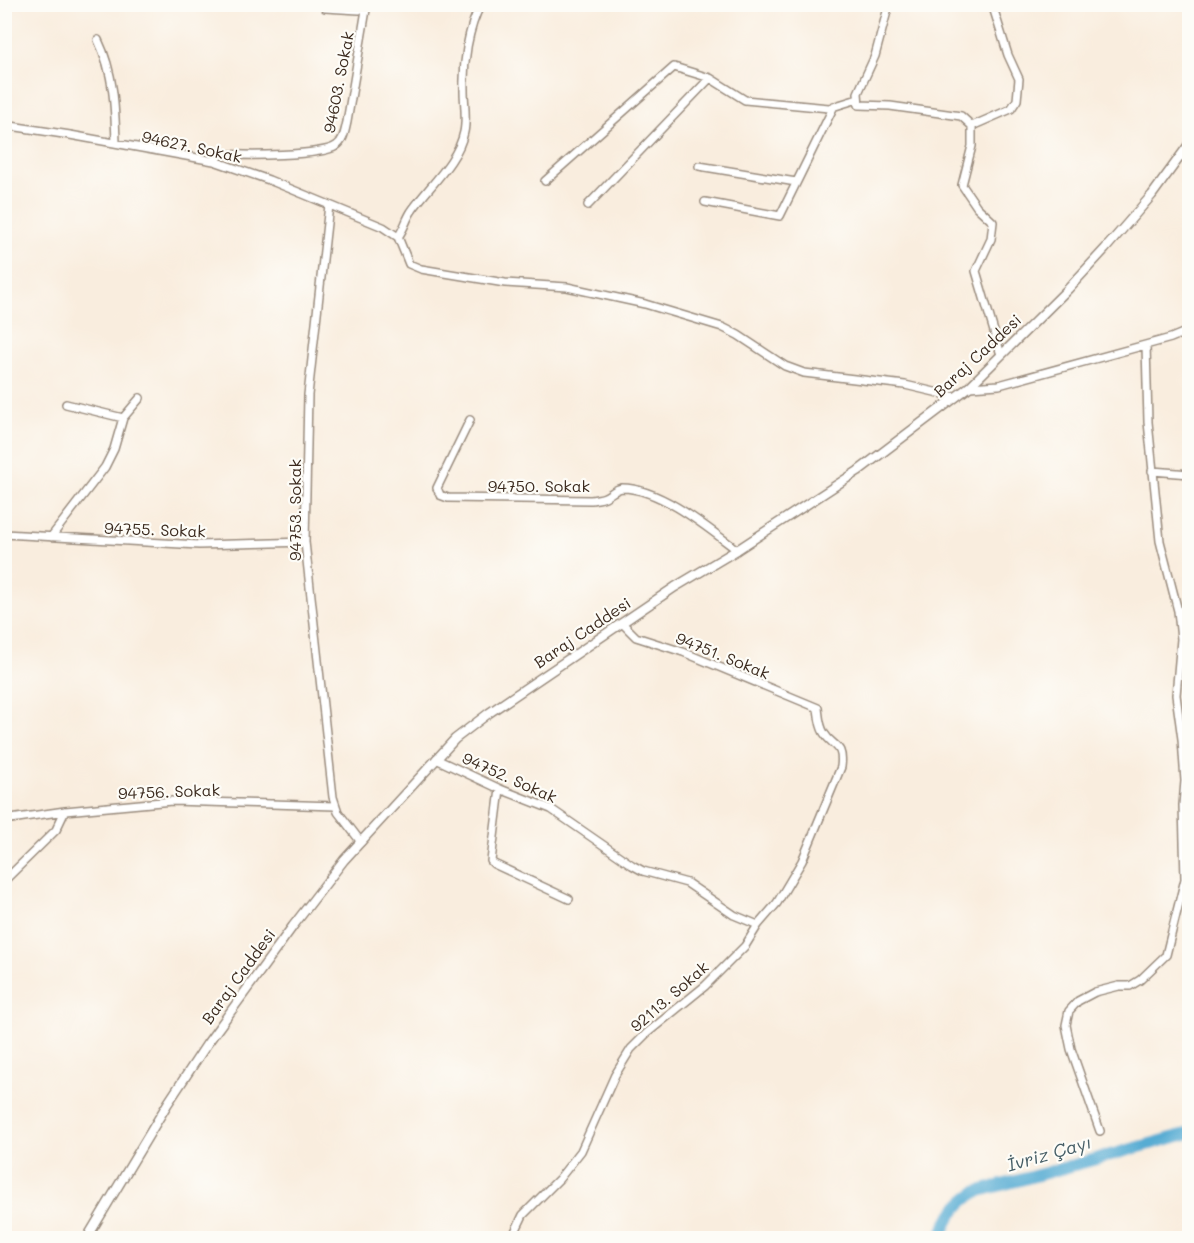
<svg xmlns="http://www.w3.org/2000/svg" width="1194" height="1243" viewBox="0 0 1194 1243" font-family="Mali,sans-serif">
<rect width="100%" height="100%" fill="#fdfcf7"/>
<filter id="ink" filterUnits="userSpaceOnUse"><feTurbulence type="fractalNoise" baseFrequency=".0167" numOctaves="2"/><feDisplacementMap in="SourceGraphic" scale="12" xChannelSelector="R" yChannelSelector="G"/><feConvolveMatrix kernelMatrix="1 2 1 2 8 2 1 2 1" color-interpolation-filters="sRGB"/></filter>
<filter id="wash" filterUnits="userSpaceOnUse"><feTurbulence type="fractalNoise" baseFrequency=".008" numOctaves="4" result="noise"/><feDisplacementMap in="SourceGraphic" scale="24" xChannelSelector="R" yChannelSelector="G"/><feGaussianBlur stdDeviation="1.35" result="paint"/><feColorMatrix in="noise" values="0 0 0 0 0 0 0 0 0 0 0 0 0 0 0 0 0 1.4 0 .05"/><feComposite in="paint" operator="in"/></filter>
<g filter="url(#wash)">
<rect width="100%" height="100%" fill="#f9edde"/>
<g fill="none" stroke-linecap="round" stroke-linejoin="round">
<path stroke="#57acd3" stroke-width="12" d="M940,1238C948,1218 957,1204 976,1192L1190,1133"/>
</g>
</g>
<g filter="url(#ink)">
<g fill="none" stroke-linecap="round" stroke-linejoin="round">
<defs>
<path id="minor" d="M889,4L875,56L858,93L859,105L890,106L961,116L972,126V146L962,185L977,207L993,222L991,239L976,271L1001,355
M325,8L359,10L366,4
M98,40C114,73 115,108 116,143
M4,125L70,135L214,161L269,180L383,227L398,237
M972,126L1011,109L1017,100L1019,79L1008,55L992,4
M214,161L218,156L224,154C244,156 321,156 336,146C344,141 345,130 347,122L367,4
M699,166L796,182
M545,181L674,67L710,78
M705,202L780,216L834,106
M329,205L308,395L305,542L333,797L338,812L361,842
M588,205L710,78L745,100L829,108L858,99
M398,237L409,264L421,269L505,283L567,287L645,304L722,327L738,335L785,366L804,373L905,385L956,397
M398,237C404,229 406,220 411,212C427,188 458,162 464,132C467,118 464,104 464,90C463,63 468,28 481,4
M969,387L999,385L1171,338L1190,330
M66,404L123,418
M470,420L437,488L440,495L448,498L591,500C596,499 601,499 605,497C611,494 615,489 622,488C660,488 708,528 737,550
M1152,471L1190,474
M4,534L199,545L305,542
M51,537L105,467L114,449L123,418L140,398
M436,759L500,789L551,809L632,865L643,871L687,883L734,915L758,925
M500,789L491,861L494,864L569,899
M4,820L65,811L172,801L335,806
M4,881L56,830L65,811
M1100,1131L1071,1049L1066,1025L1069,1011L1078,1001L1095,992L1119,986H1130L1140,980L1166,955L1185,879L1183,805L1185,781L1182,739L1176,695L1181,639L1178,611L1160,541L1148,422L1146,345
M512,1238L523,1215L559,1179L581,1151L615,1075L631,1049L647,1033L705,986L745,946L758,925L777,903L802,861L841,767C844,743 833,748 824,733C819,725 819,715 818,708L683,652L636,637L622,623"/>
<path id="major" d="M87,1238L168,1103L207,1044L293,926L344,860L455,739L489,713L675,587L737,550L858,471L969,387L1068,289L1105,249L1152,195L1190,143"/>
</defs>
<use href="#minor" stroke="#9a8c7e" stroke-width="10"/>
<use href="#major" stroke="#9a8c7e" stroke-width="11"/>
<use href="#minor" stroke="#fff" stroke-width="7"/>
<use href="#major" stroke="#fff" stroke-width="8"/>
</g>
</g>
<g text-anchor="middle" dominant-baseline="central" stroke-width="4.5" stroke-linejoin="round" paint-order="stroke">
<g font-size="16" fill="#3b2a1e" stroke="#fdfcf7">
<text transform="translate(338 82) rotate(-79)">94603. Sokak</text>
<text transform="translate(192 146) rotate(12)">94627. Sokak</text>
<text transform="translate(977 355) rotate(-43)">Baraj Caddesi</text>
<text x="539" y="485">94750. Sokak</text>
<text transform="translate(294 510) rotate(-90)">94753. Sokak</text>
<text transform="translate(155 529) rotate(2)">94755. Sokak</text>
<text transform="translate(582 632) rotate(-34)">Baraj Caddesi</text>
<text transform="translate(723 655) rotate(22)">94751. Sokak</text>
<text transform="translate(510 777) rotate(24)">94752. Sokak</text>
<text transform="translate(169 791) rotate(-2)">94756. Sokak</text>
<text transform="translate(238 976) rotate(-54)">Baraj Caddesi</text>
<text transform="translate(669 996) rotate(-41)">92113. Sokak</text>
</g>
<g font-size="18" font-style="italic" fill="#465e66" stroke="#fdfcf7">
<text transform="translate(1049 1153) rotate(-16)">İvriz Çayı</text>
</g>
</g>
<rect width="1194" height="1243" fill="none" stroke="#fdfcf7" stroke-width="24"/>
</svg>
